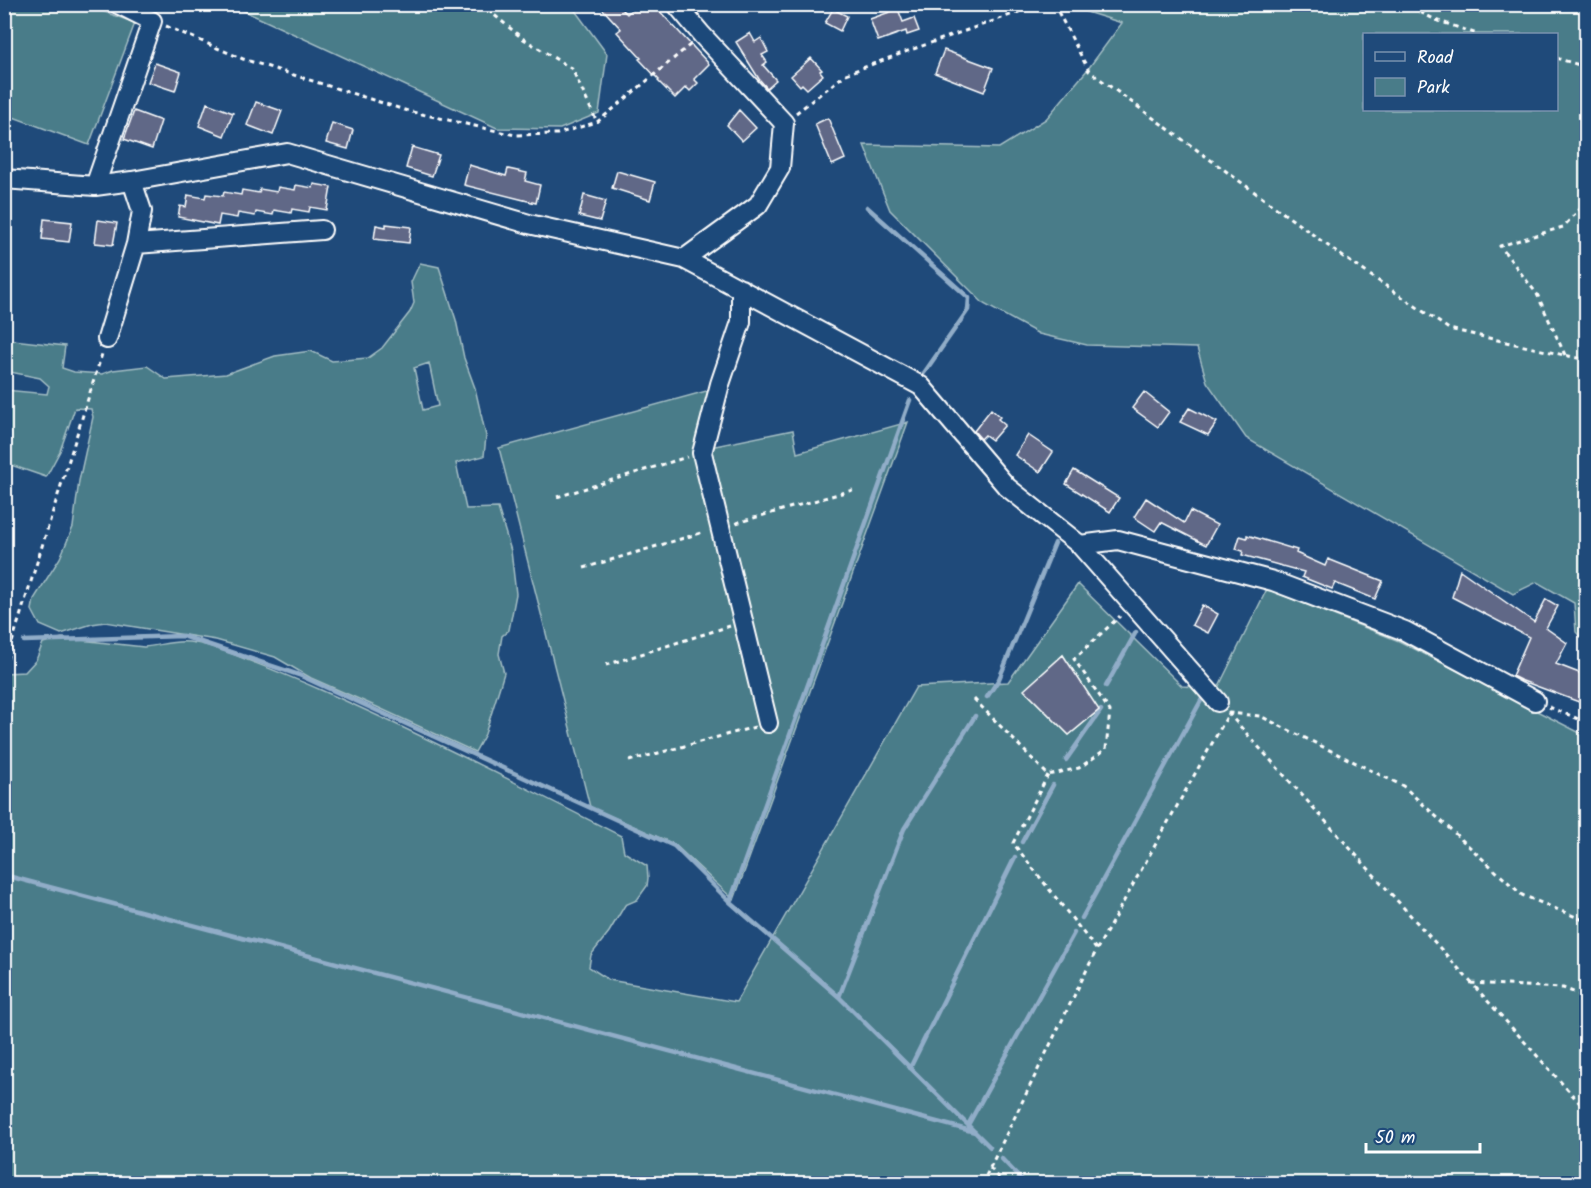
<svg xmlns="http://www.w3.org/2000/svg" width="1591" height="1188" viewBox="0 0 1591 1188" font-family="Kalam,sans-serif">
<rect width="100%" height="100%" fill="#1f4a7a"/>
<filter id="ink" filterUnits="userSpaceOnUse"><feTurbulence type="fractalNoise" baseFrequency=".0167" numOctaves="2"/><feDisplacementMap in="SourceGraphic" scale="12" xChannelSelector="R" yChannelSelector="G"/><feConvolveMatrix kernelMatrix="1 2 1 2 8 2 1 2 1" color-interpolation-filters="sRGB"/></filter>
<g filter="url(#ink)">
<path fill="#497c89" stroke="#a4bec4" stroke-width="1.5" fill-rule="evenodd" d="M4,5H86L135,23L89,145L5,114Z
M231,5H571L607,54L599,113L560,129L497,128Z
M1064,5H1586V643L1576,632L1574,603L1537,582L1513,594L1246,438L1207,382L1197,348L1087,345L1039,334L984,304L890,210L864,145L999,148L1046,119L1088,69L1122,23ZM1364,34H1556V110H1364Z
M420,263L439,267L456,320L464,358L475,388L486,436L484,456L456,463L466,509L498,508L511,551L516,594L509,630L502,636L499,654L504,673L485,734L475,752L377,707L311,678L275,657L216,640L105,622L92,624L61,634L40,625L32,610L34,599L60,558L73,527L79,481L93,417L91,409L75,408L60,451L46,477L5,463V390L47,394L49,386L40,378L5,371V339L65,346L62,368L74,372L102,374L113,370L147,366L166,379L226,374L275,356L311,351L332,361L368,358L382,348L410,312L414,303L411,282ZM429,363L438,406L423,410L414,368Z
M710,390L696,450L793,430L797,453L908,422L734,900L674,844L590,807L499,448Z
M1078,584L1182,686L1218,688L1267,589L1399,641L1586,736V1183H5L4,673L25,672L36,660L43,643L62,638L144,647C159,646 173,640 189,642C208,644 228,652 245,659C271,669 296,679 321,690C423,735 522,786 621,836L624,852L647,866L648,878L647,886L637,900L625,905L609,932L591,955L589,967L609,980L736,1002L916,687L1008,682ZM1063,655L1099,710L1069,735L1025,691Z"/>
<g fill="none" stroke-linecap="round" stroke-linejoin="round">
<path stroke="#91adc8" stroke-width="4.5" d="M867,207L969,298L968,310L924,373
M910,400L730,902L839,997L990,1147
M24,641L183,636L299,675L674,846L730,902
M1106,686L1136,632
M987,697L999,679L1055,543
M1066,760L1101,710
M1022,842L1053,785
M4,875L975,1132
M1082,918L1203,697
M839,997L904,829L975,716
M910,1068L1015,857
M968,1125L1074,933
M1001,1158L1026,1184"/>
</g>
<path fill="#616887" stroke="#fff" stroke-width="1.5" d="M598,4H617L627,14L637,4H653L709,64L694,79L698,83L690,91L686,87L675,98L658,81L659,80L639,59L641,58L617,32L621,29Z
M833,9L847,16L840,31L825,23Z
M898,9L903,22L914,18L919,31L907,35L906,31L878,41L870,19Z
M750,33L755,42L761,38L768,52L762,55L767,62L763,65L776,80L767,88L759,79L736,42Z
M944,50L993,68L984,92L935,73Z
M811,58L822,70L820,71L823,75L807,89L802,84L800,86L791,76Z
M155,63L181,72L175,91L148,82Z
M256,102L282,111L273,135L247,125Z
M207,103L233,113L224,136L199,126Z
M739,110L756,128L742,141L727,125Z
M134,111L161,121L152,149L124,139Z
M828,118L845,159L832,165L815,124Z
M332,123L353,130L348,149L326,143Z
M412,147L439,155L432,176L406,168Z
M469,165L506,176L508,169L527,173L525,181L540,185L536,203L464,185Z
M617,171L655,182L650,200L612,188Z
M314,184L331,187L327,210L310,207L309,212L292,209L291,213L274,210L273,215L256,212L255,216L238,213L237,218L220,215L218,225L178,217L180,206L186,207L188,195L205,198L206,194L223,196L224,192L241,195L242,190L259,193L260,189L277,192L278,187L295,190L296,185L313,188Z
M584,195L606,201L600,221L579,216Z
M44,219L72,222L69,242L42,239Z
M98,220L117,223L113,245L95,243Z
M386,224L411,227L409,243L374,239L376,225L386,227Z
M1144,392L1169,412L1158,427L1132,408Z
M1189,408L1217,422L1208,435L1180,422Z
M991,409L1000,417L998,419L1005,425L992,440L985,435L981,439L974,431Z
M1028,435L1053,452L1040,472L1015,455Z
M1074,470L1119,498L1110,512L1066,484Z
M1146,498L1184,523L1190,511L1217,525L1206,545L1161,522L1155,531L1134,517Z
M1247,535L1297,550L1296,553L1325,566L1328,559L1383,581L1375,599L1335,583L1332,589L1302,577L1304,572L1242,555L1243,551L1236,549L1240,536L1247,538Z
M1460,570L1534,622L1546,599L1558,606L1546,628L1567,643L1556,664L1587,676L1579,702L1520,680L1512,676L1529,637L1452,597Z
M1202,605L1218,614L1208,633L1192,625Z
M1063,655L1099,710L1069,735L1024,690Z"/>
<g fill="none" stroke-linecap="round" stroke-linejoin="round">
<defs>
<path id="minor" d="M676,4L702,35L784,123L780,168L758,205L684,259
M4,179L95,186L132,181L287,153L529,224L684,259L921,386L1007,487L1080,545L1218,702
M95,186L152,21L118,4
M136,244L322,230
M741,289V322L720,384L702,453L768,723
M107,339L136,244L142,211L132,181
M1080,545L1118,540L1273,581L1405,631L1535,701"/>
</defs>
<use href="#minor" stroke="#fff" stroke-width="22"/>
<path stroke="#fff" stroke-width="3" stroke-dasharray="4.5 4.5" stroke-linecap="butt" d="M481,4L522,38L572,69L597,122
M1054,4L1089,71L1342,256L1449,329L1586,360
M1404,4L1436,20L1477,34
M166,26L243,59L408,111L515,135L557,134L597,122L612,110L691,44
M1556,58L1586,67
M796,113L846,74L916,48L1042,4
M1565,355L1537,294L1500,246L1563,227L1582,207L1586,208
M557,497L687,457
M736,523L856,489
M584,568L704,532
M606,665L730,626
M4,668L102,354
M974,699L1048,775L1079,768L1106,749L1110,711L1074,659L1120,616
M1549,707L1586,722
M1228,713L1586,1110
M629,761L755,727
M1048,775L1013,843L1096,949
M1471,983L1563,988L1586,997
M990,1168L1005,1184
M982,1184L1097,949L1229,713L1260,716L1403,786L1522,895L1586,921"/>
<use href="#minor" stroke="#1f4a7a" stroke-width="18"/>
</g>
</g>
<rect width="1591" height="1188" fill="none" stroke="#1f4a7a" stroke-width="24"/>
<rect x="12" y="12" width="1567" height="1164" fill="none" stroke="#fff" stroke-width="2" filter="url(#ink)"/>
<rect x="1363" y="33" width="195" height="78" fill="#1f4a7a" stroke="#7992af" stroke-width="1.5"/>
<rect x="1375" y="52" width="30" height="9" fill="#1f4a7a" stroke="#7992af" stroke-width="1.5"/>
<text x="1417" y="63" font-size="18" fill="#ffffff">Road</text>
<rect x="1375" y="78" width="30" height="18" fill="#497c89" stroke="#7992af" stroke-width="1.5"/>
<text x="1417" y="93" font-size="18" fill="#ffffff">Park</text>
<path d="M1366 1143v9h114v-9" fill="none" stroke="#ffffff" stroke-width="3"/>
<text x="1375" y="1143" font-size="18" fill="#ffffff" stroke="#1f4a7a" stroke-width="4.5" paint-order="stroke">50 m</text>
</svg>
